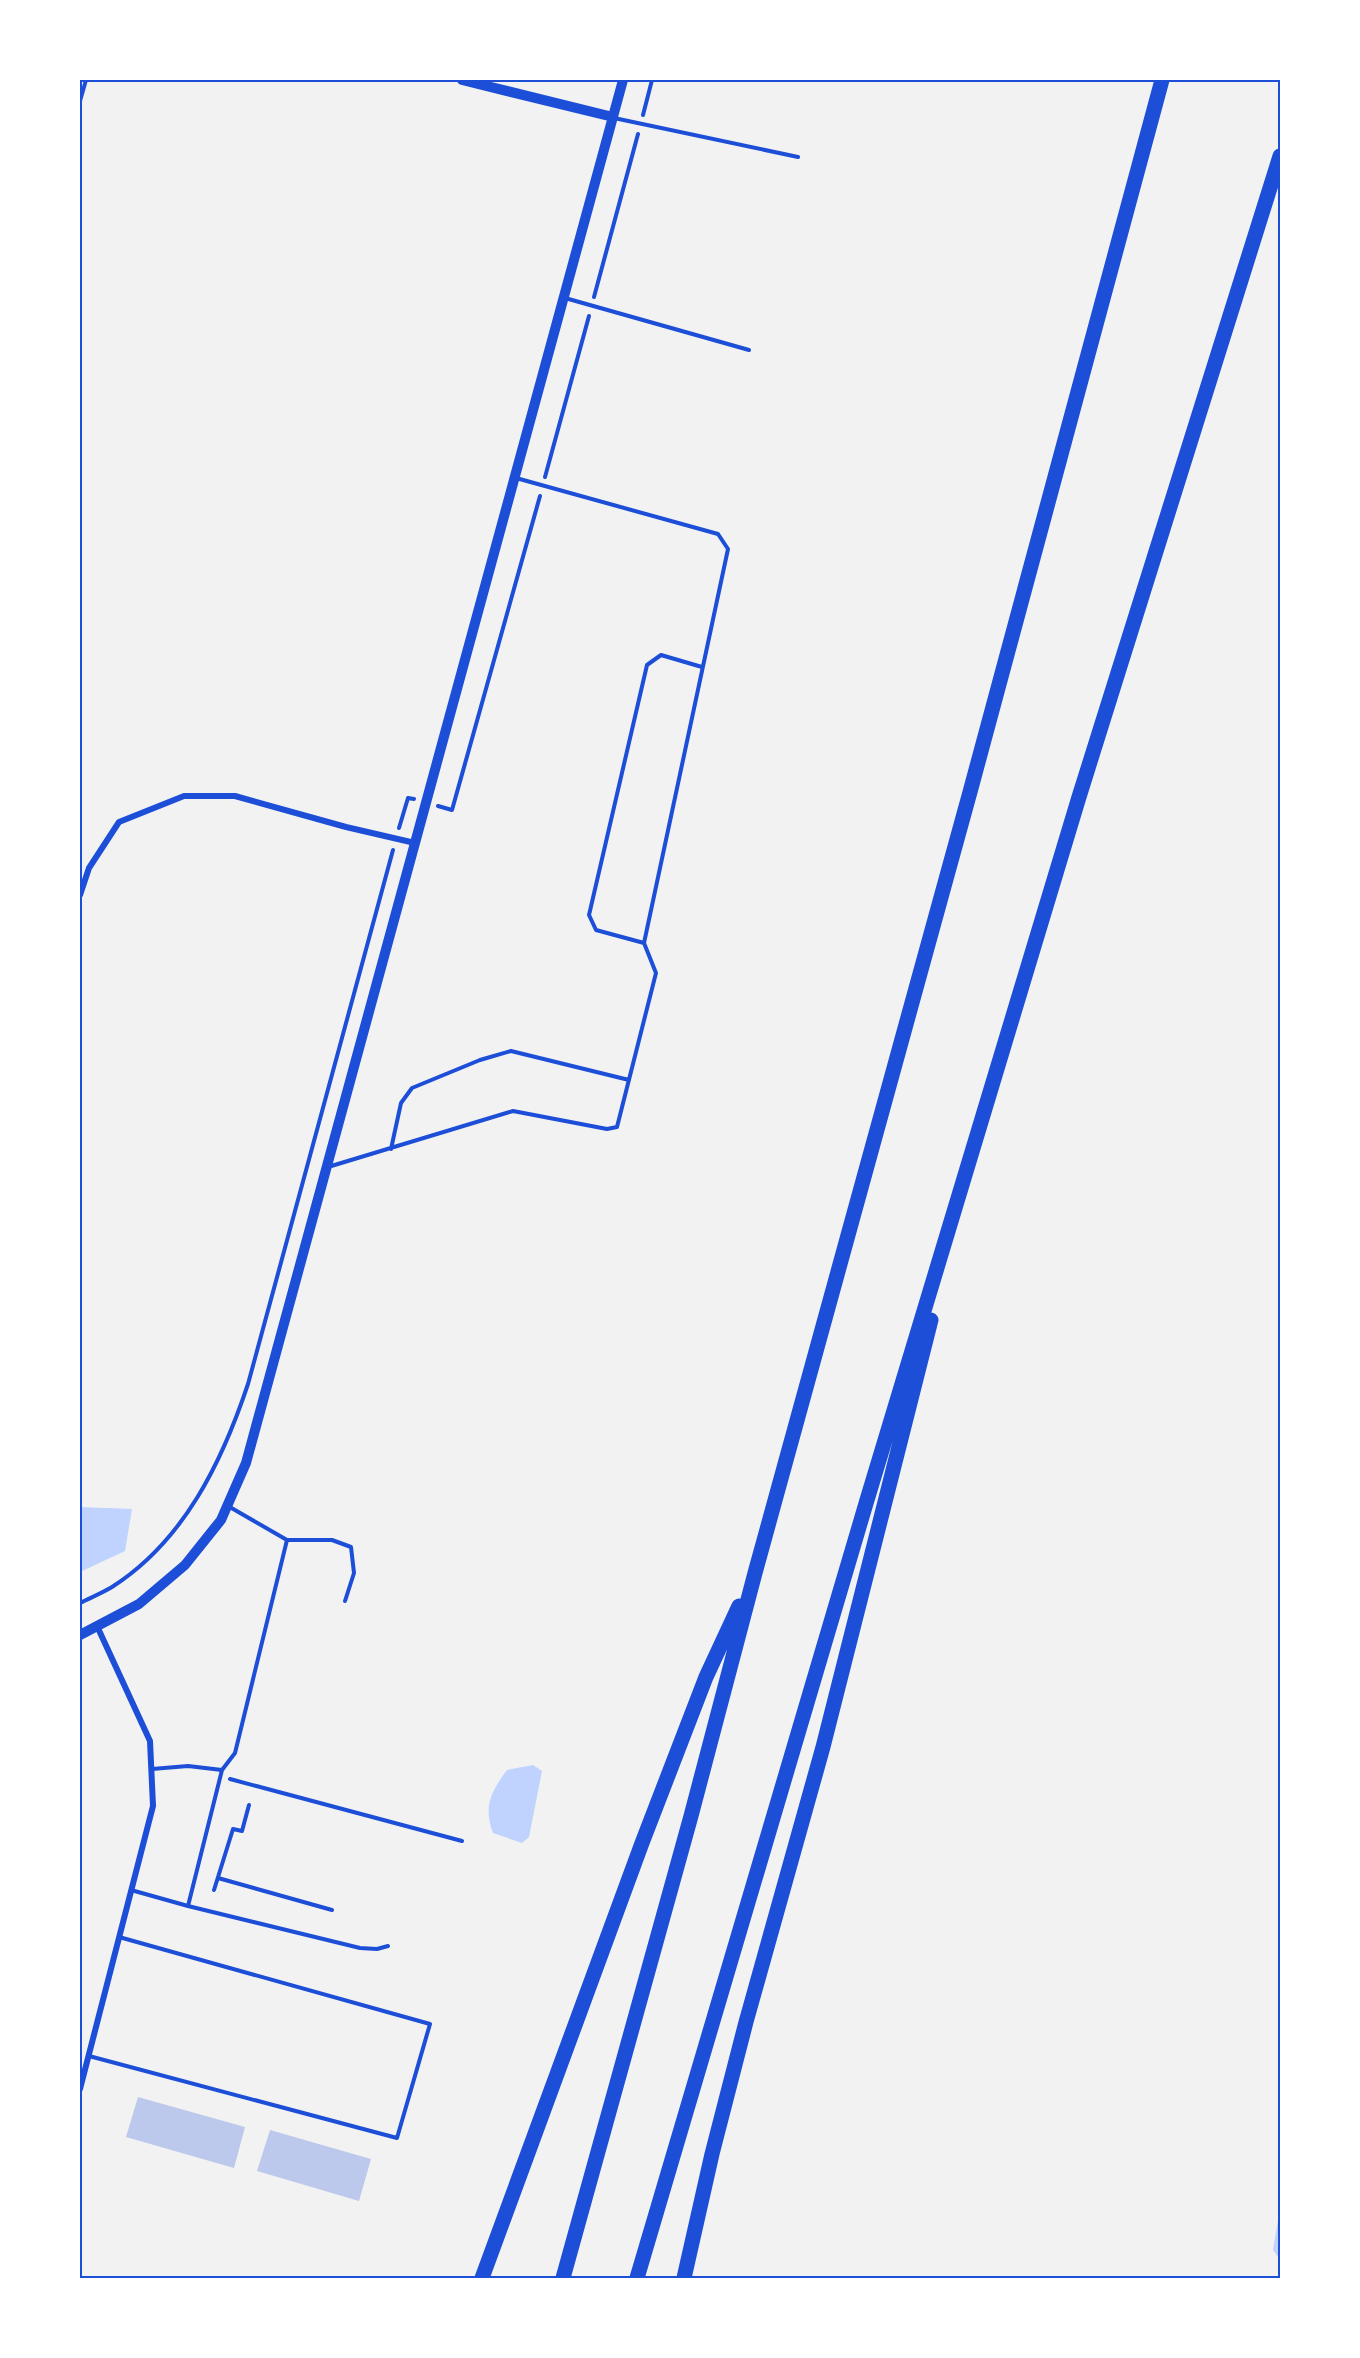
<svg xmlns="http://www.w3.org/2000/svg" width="1360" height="2358" viewBox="0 0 1360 2358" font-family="'Titillium Web',sans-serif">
<rect width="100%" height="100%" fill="#f2f2f2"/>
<path fill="#bfd3fe" d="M80,1507L132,1509L125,1551L80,1572Z
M533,1765L542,1771L529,1837L522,1843L493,1833C483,1806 491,1792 507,1770Z
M1280,2208V2260L1273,2250Z"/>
<path fill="#bdc9ec" d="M138,2097L245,2127L234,2168L126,2137Z
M270,2130L371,2159L359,2201L257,2171Z"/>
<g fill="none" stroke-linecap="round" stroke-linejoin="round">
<path stroke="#1d4ed8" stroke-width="4" d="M643,115L652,80
M594,297L638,134
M545,477L589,316
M438,806L452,810L540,496
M399,828L408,798L414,799
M80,1603C90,1598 102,1593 112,1587C184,1541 222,1462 248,1384L393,850
M230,1779L462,1841
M218,1878L332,1910
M214,1890L233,1829L242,1831L249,1805"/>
<path stroke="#1d4ed8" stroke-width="4" d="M80,101L86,80
M614,118L798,157
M565,298L749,350
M516,478L718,534L728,549L644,943L596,930L589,915L647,665L661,655L702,667
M391,1149L401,1103L412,1088L480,1060L511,1051L629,1080
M328,1167L513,1111L607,1129L617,1127L656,973L644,943
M228,1506L287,1540H332L351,1547L354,1573L345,1601
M152,1769L188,1766L222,1770L235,1753L287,1540
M131,1890L188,1906L222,1770
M188,1906L360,1948L377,1949L388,1946
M89,2056L397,2138L430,2024L119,1937"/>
<path stroke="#1d4ed8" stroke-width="6" d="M80,895L89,868L119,822L184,796H235L346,827L415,843
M80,2089L153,1806L150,1741L97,1626"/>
<path stroke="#1d4ed8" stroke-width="10" d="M462,80L613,117
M80,1635L139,1604L185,1565L221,1520L246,1463L623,80"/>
<path stroke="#1d4ed8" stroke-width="15" d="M482,2278L642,1843L706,1677L739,1606
M563,2278L691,1816L755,1573L970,792L1162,80
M637,2278L867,1500L1079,797L1280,156
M684,2278L712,2154L746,2022L823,1747L931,1320"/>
</g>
<rect width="1360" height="2358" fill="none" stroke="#ffffff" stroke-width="162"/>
<rect x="81" y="81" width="1198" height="2196" fill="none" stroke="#1d4ed8" stroke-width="2"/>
</svg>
